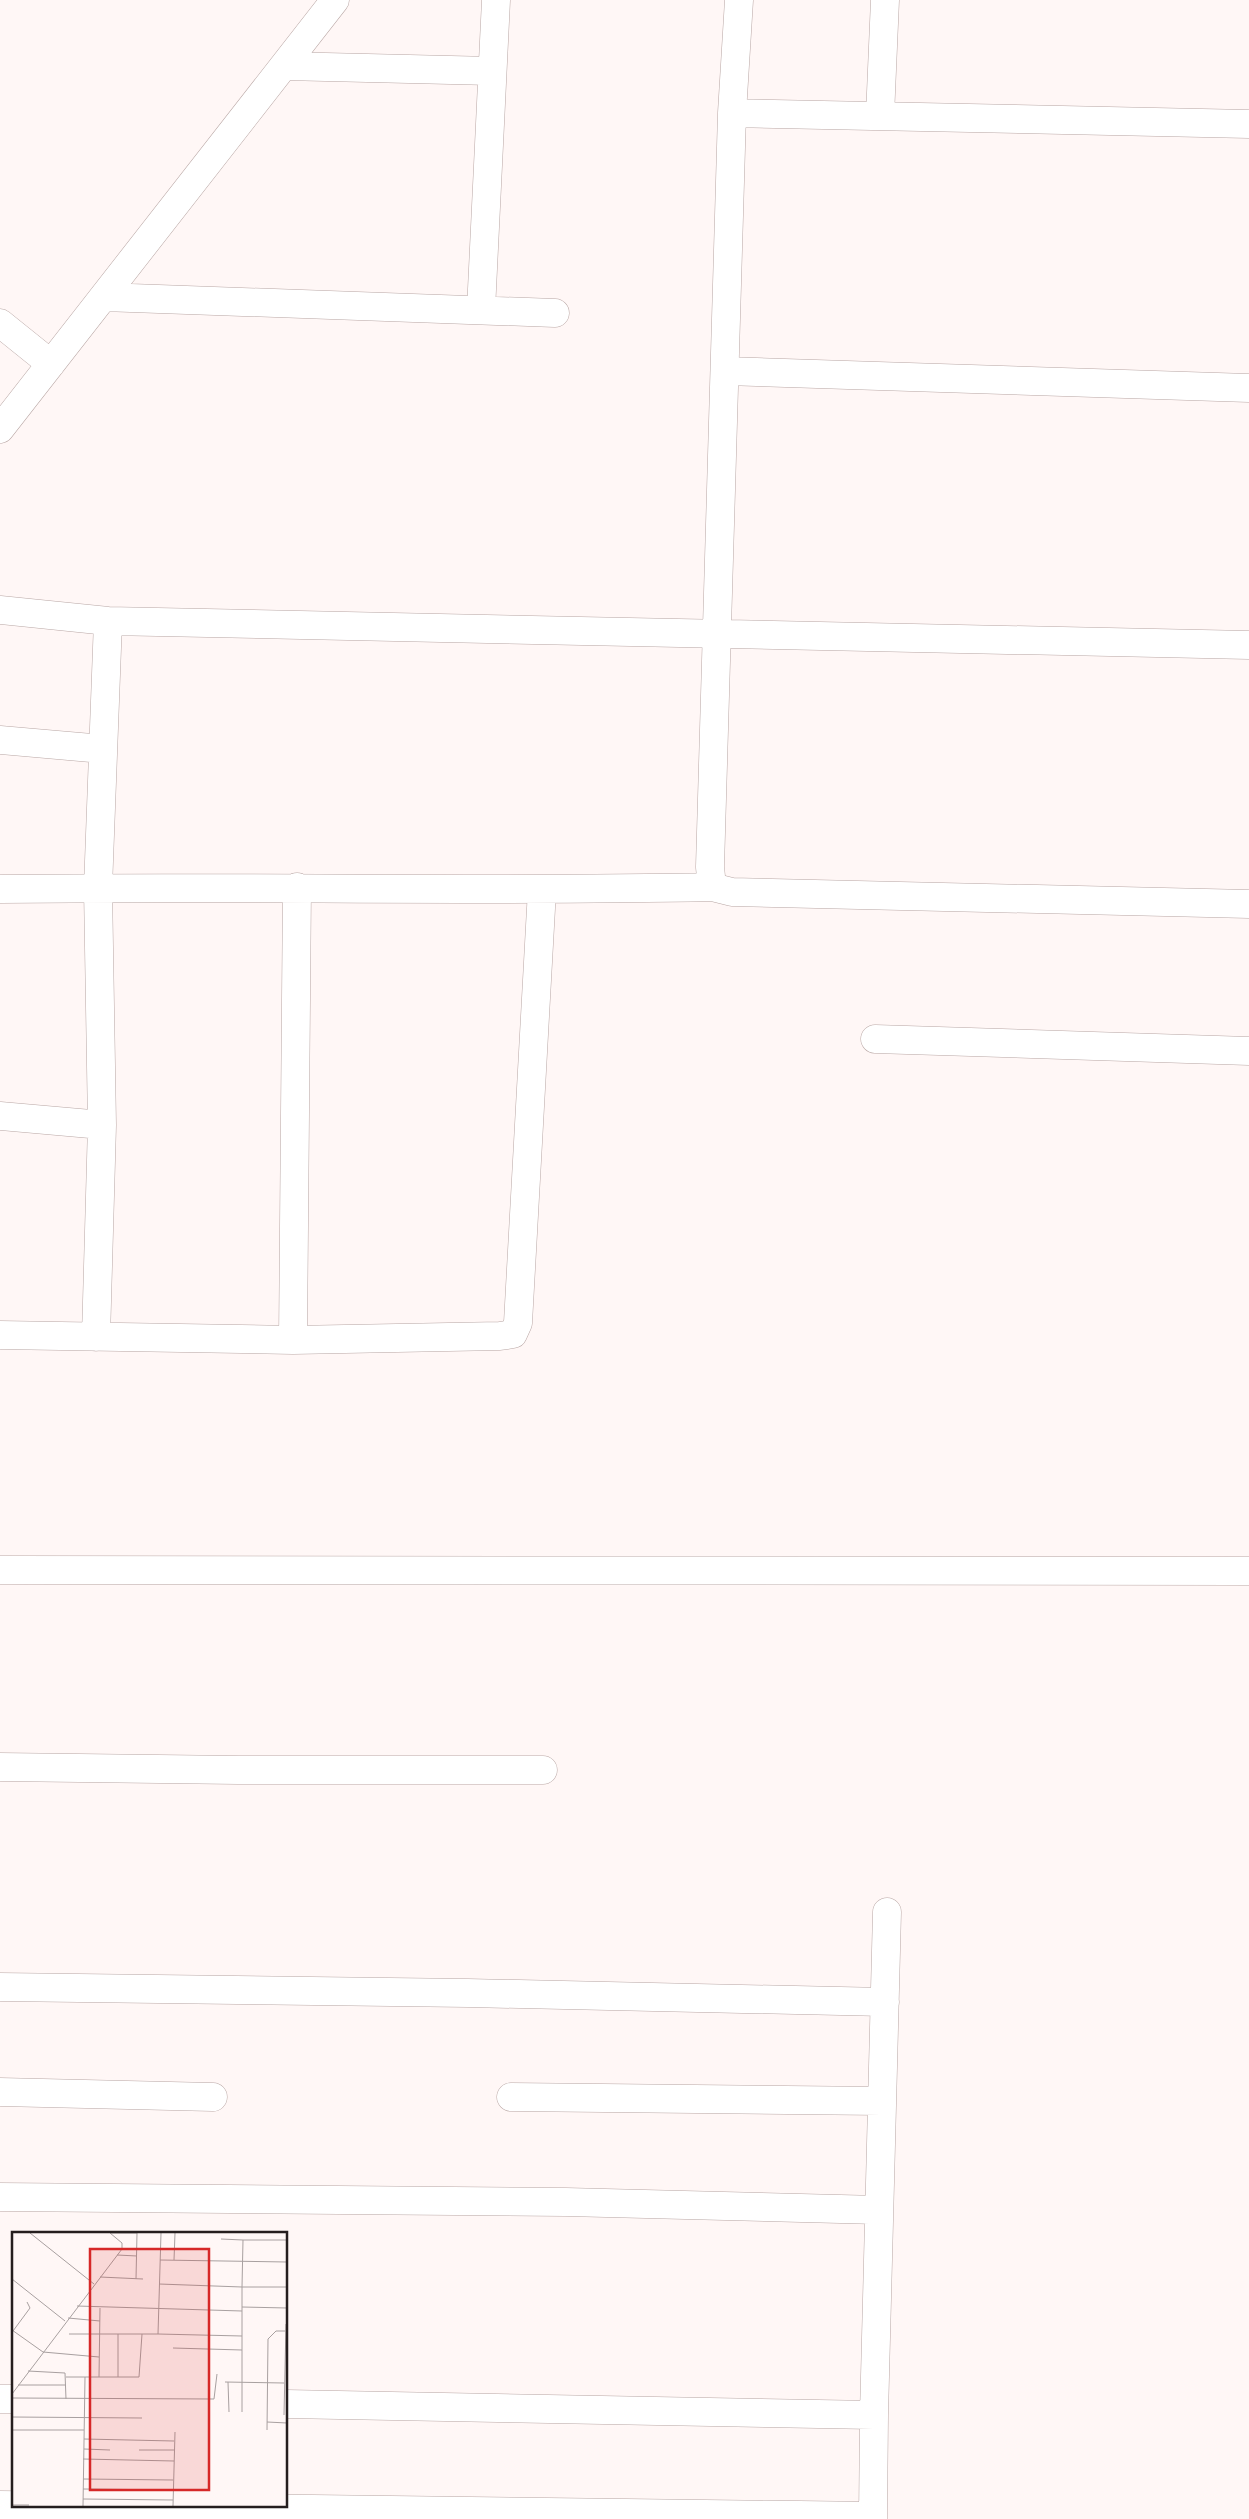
<svg xmlns="http://www.w3.org/2000/svg" width="1249" height="2519" viewBox="0 0 1249 2519" font-family="Cabin,sans-serif">
<rect width="100%" height="100%" fill="#fff7f6"/>
<g fill="none" stroke-linecap="round" stroke-linejoin="round">
<defs>
<path id="minor" d="M739,0L732,113L710,867L712,887L732,892L1249,904
M284,66L492,71
M732,113L1249,124
M880,116L885,0
M103,297L555,313
M481,310L496,0
M0,323L51,364
M726,371L1249,388
M0,429L335,0
M0,610L108,621L1249,645
M0,740L103,749
M0,889C238,886 475,892 712,887
M875,1039L1249,1051
M0,1116L102,1125
M0,1335L293,1340L500,1336L513,1334L518,1323L542,890
M96,1337L102,1125L98,888L108,621
M293,1340L297,887
M0,1570L1249,1571
M0,1767L238,1770H543
M0,1987L468,1993L885,2002
M0,2092L213,2097
M511,2097L882,2101
M0,2197L566,2202L879,2210
M0,2399H14
M286,2404L874,2415
M0,2505L873,2516
M873,2519L874,2415L887,1912"/>
</defs>
<use href="#minor" stroke="#b9a7a5" stroke-width="29"/>
<use href="#minor" stroke="#fff" stroke-width="28"/>
</g>
<g transform="translate(12 2232)">
<rect width="275" height="275" fill="#fff7f6"/>
<path fill="none" stroke="#a8a0a0" stroke-width="1" d="M18,1L82,52M99,1H125L124,47M149,1L146,102L230,104M209,7L231,8M105,23L125,24M148,28L275,30M162,28L163,1M88,45L131,47M0,47L53,89M147,52L230,55L231,8H274M65,74L230,79M230,75L275,76M56,86L88,89M0,98L31,120L87,125M1,99L18,76L15,70M57,102H146M161,116L230,118M16,139L53,141L54,167M54,145H127L130,102M87,145L88,76M106,145V102M213,150L272,151M216,150L217,180M6,153H54M0,162L110,17V11L98,1M0,166L202,167L205,142M230,180V55H275M272,183L274,92M0,185L130,186M255,190L275,191M0,198H72M255,198L256,107L264,99H273M72,207L162,209M72,217L98,218M127,218H162M71,227L162,229M71,247L161,248M71,257L161,258M71,267L161,268M0,273H17M71,274L73,145M161,274L163,200"/>
<path fill="#d62828" fill-opacity="0.15" stroke="#d62828" stroke-width="2.5" d="M78,17H197V258H78Z"/>
<rect width="275" height="275" fill="none" stroke="#251e1e" stroke-width="2.5"/>
</g>
</svg>
